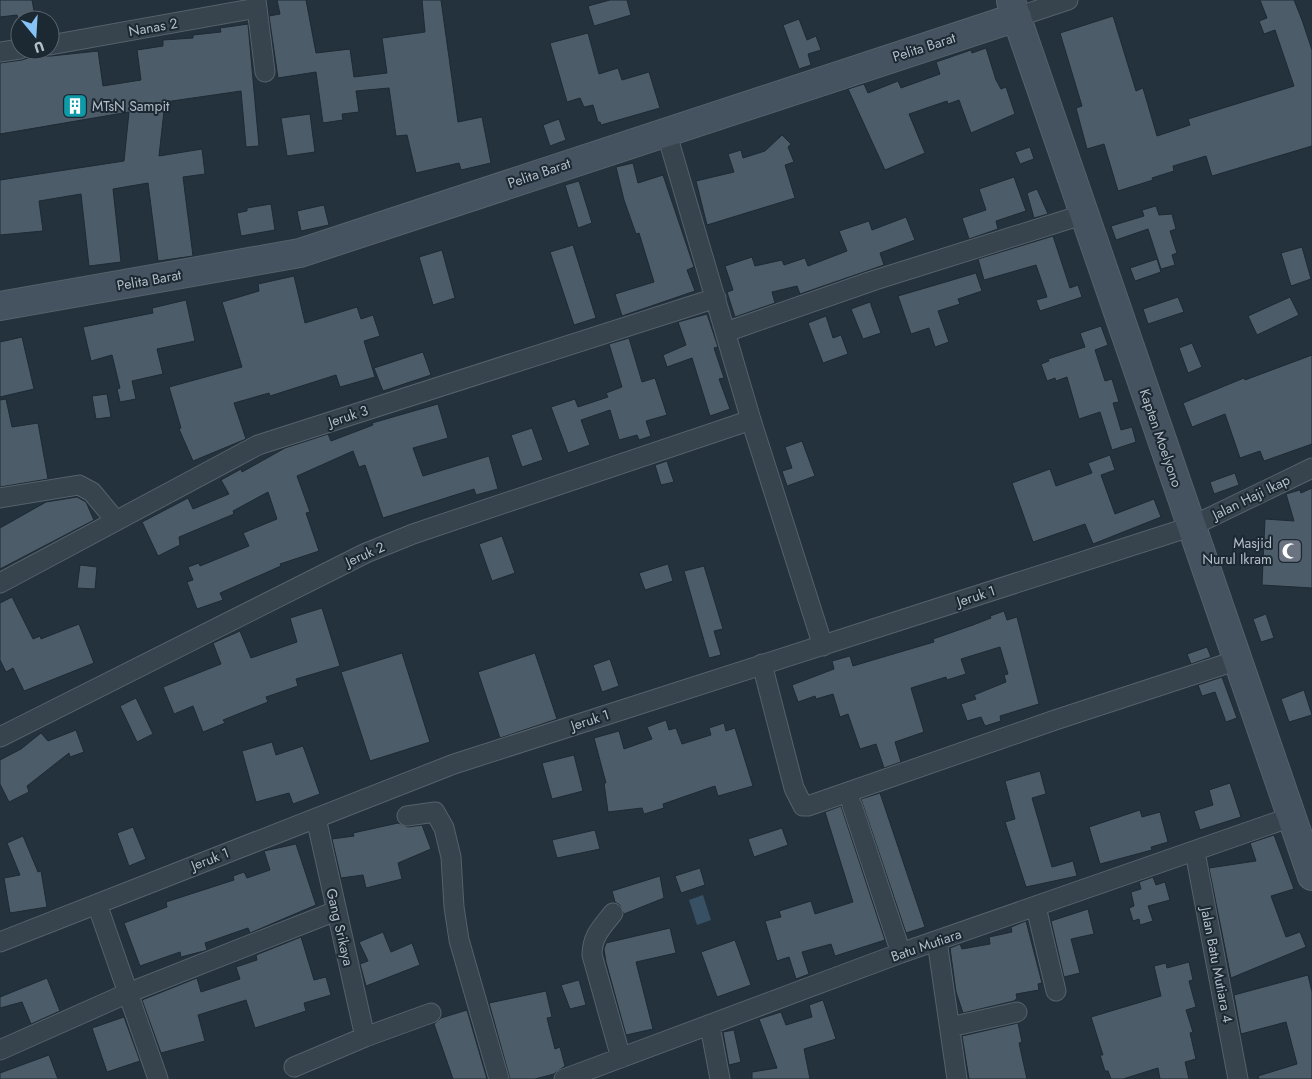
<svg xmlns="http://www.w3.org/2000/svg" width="1312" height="1079" viewBox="0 0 1312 1079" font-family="Jost,sans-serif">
<rect width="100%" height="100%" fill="#23323d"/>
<path fill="#375064" d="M703,895L711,920L697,925L689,900Z"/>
<path fill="#4c5c69" stroke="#1e2a34" d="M0,0H32L35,16L18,19L17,15L0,17Z
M277,0H306L316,53L350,49L354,77L387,73L382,38L425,32L422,0H441L458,122L482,117L491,163L461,170L459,163L416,173L407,135L396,136L389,88L356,91L359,112L342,114L343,120L323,123L316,72L278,78L269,16L280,14Z
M610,0H627L631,15L594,26L588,6Z
M1260,0H1294L1302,20L1312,50V146L1212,176L1206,156L1173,166L1174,171L1152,178L1153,180L1118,191L1104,144L1087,149L1076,108L1082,106L1060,33L1113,16L1136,91L1143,88L1157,136L1190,125L1188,119L1294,86L1275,30L1264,34L1259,21L1267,18Z
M799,19L807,40L816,36L821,50L808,54L811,65L799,69L783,25Z
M248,24L259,146L246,147L241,91L165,102L159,156L202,149L205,174L183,177L193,256L158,261L148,183L113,189L121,262L89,266L81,194L39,201L43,231L0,235V180L124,161L129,112L0,134V63L22,60L42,53L45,56H51L98,51L103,86L141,80L137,50L163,46V40L193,38V35L221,32L220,28Z
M588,33L599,74L618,68L622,80L649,72L660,108L601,125L600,122H598L593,105L584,107L580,98L567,102L550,43Z
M986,48L996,80L1001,89L1006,87L1015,114L971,133L959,100L948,104L947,101L909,114L925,153L885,170L848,89L864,84L868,93L898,81L901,88L940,74L936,62L971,50L972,53Z
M310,114L315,152L287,156L281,118Z
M559,119L566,140L550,146L543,125Z
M782,135L791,144L788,147L794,162L785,165L795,198L707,225L696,181L734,172L728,154L741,150L743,158L765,151Z
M1030,147L1034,159L1020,164L1015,152Z
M633,163L638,183L663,175L694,267L687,270L695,291L622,316L615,294L654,282L639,233L636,234L624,200L616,167Z
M1014,177L1026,211L996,221L998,229L969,239L962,218L986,210L979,189Z
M579,181L592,223L578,228L565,185Z
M1037,189L1048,214L1034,218L1027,193Z
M271,204L275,230L241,236L237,213L247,211V208Z
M324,205L329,225L301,231L297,211Z
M1156,206L1159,215L1172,214L1176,229L1170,231L1177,253L1172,255L1175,265L1161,269L1148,229L1116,240L1111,226L1144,216L1142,210Z
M906,217L915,240L880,253L884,265L800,294L797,286L772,292L775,303L735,317L727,292L733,290L725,266L752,257L755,266L782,260L784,265L805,258L808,266L847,251L839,231L869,221L872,230Z
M1053,236L1070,288L1078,285L1082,297L1040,311L1036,300L1047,297L1036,265L984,280L978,259Z
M573,245L596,318L574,325L550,252Z
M1302,247L1311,279L1291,286L1281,253Z
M442,250L455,298L433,305L419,257Z
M1157,259L1161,272L1135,281L1130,268Z
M976,273L982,291L958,299L960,304L938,311L949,342L935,347L929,328L911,334L898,296Z
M294,276L305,323L357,307L361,319L373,315L380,336L364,341L375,377L340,387L336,375L270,396L269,393L234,403L246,439L193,461L179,429L181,428L169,387L242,367L222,302L259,291L258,284Z
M1178,297L1184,312L1148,324L1143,309Z
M1290,297L1299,315L1257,335L1248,316Z
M186,300L195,341L157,349L163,374L132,381L136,399L120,402L117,389L120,388L112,355L91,361L83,327L153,313L152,308Z
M870,302L881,333L863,339L851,309Z
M707,314L718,347L714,348L724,378L719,379L730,409L710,416L692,358L667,367L663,355L686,345L678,322Z
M826,316L833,338L841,335L848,354L823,363L808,323Z
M1101,326L1108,345L1095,350L1105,381L1112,379L1119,402L1113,403L1121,430L1132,427L1136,442L1112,450L1100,412L1079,419L1067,377L1056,381L1055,378L1047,381L1041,364L1049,361L1048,359L1085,347L1080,333Z
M22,337L34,389L0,397V342Z
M629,338L642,382L655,378L667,415L646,421L651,436L639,440L637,435L619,440L610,410L581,420L590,445L568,453L551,407L575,399L578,407L608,397L606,393L622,387L609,344Z
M1192,343L1202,367L1188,373L1179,348Z
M423,352L431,375L383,391L374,368Z
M1312,355V444L1264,461L1260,451L1240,458L1225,414L1192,427L1183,403L1244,378L1245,380Z
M107,394L111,417L96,419L92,396Z
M6,399L12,427L38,423L48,479L0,487V400Z
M438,404L448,438L413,448L423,476L489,456L498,489L476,495L474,489L383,518L365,465L359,467L353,451L297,476L310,512L306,513L319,551L280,564L281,566L220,593L223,600L197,609L187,582L193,580L188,567L199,563L200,566L249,546L243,533L277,519L268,492L233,511L234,514L179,537L180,545L158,556L142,522L188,498L193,509L229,494L221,480L241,469L242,472L285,448L328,434L331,441L373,425L372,423Z
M532,428L543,460L522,467L511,435Z
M802,441L815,476L787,486L782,471L792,468L785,447Z
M1110,455L1115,470L1101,475L1115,514L1154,499L1161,517L1093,544L1085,524L1033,542L1012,483L1050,469L1056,486L1092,473L1088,463Z
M667,461L674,482L661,485L655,465Z
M1235,473L1239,485L1214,494L1210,482Z
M1312,488V588L1262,585L1265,519L1294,521L1286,494L1300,490L1301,493Z
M77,497L86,502L94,520L0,569V528L46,502Z
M502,536L515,573L492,581L479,544Z
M668,564L673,581L645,590L639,573Z
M80,565L97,567L95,589L77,588Z
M704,566L723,629L714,631L721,655L709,658L684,571Z
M12,597L33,639L40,636L41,639L79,624L94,663L24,691L13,668L6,672L0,660V603Z
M322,608L340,666L296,679L298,686L266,697L268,702L223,720L225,723L203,732L193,706L174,714L163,687L221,664L213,643L240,631L251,658L297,642L290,618Z
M1004,611L1007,620L1017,617L1039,704L1000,716L1001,721L985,726L981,717L967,721L961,704L976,699L974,695L1006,682L1004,675L1008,674L1000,647L961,659L966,674L947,680L946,677L911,688L924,732L895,742L901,762L884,768L876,744L860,749L848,714L840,717L833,694L816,699L815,696L798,702L792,685L834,669L832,661L850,656L853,666L873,660L934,642L933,639L973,625L991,618L990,616Z
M1266,614L1274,638L1261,642L1253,619Z
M1207,647L1211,657L1191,664L1187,654Z
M402,653L430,742L370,761L341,672Z
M535,653L557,719L500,738L478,672Z
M610,659L619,686L602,692L593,665Z
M1222,677L1237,718L1226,722L1215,692L1202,696L1198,685Z
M1304,690L1312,715L1289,722L1281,699Z
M136,698L153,734L137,742L120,706Z
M666,720L669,730L676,728L682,744L711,735L709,728L724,723L726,731L735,728L753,786L718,796L715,786L709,788L663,804L664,808L644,814L642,808L608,812L604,783H606L594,738L619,731L624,749L652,739L647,727Z
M76,730L84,752L70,757L69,753L27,786L29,792L9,802L0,784V760L21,749L41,733L48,741Z
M272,742L276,755L303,746L320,794L293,804L289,793L256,802L242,751Z
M574,755L583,791L552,799L542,763Z
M1040,771L1046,794L1032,798L1052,867L1073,861L1077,876L1026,887L1005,822L1015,819L1005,781Z
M1230,783L1241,817L1200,830L1194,811L1213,805L1209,790Z
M880,793L925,927L906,933L861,799Z
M841,806L885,940L835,956L831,944L802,952L809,974L796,979L789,957L777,961L765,921L781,917L779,911L811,901L815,914L853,902L825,812Z
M1140,810L1142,817L1160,812L1168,842L1151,847L1152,850L1100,864L1089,827Z
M398,823L408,827L422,825L431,849L398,863L402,879L366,888L363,875L341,878L332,839L354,836L353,833Z
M133,827L146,859L129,866L117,833Z
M782,828L788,845L754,857L748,839Z
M595,830L600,849L557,858L552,840Z
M1274,835L1294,889L1271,896L1286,937L1300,932L1306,947L1231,978L1209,868L1256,861L1250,843Z
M23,836L38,872L41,871L47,907L10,913L4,878L20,875L7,843Z
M296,844L316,905L250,933L248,928L205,943L207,950L204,951L181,957L180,952L140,966L124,923L167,907L166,902L234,880L233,876L244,872L247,878L270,870L264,851Z
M700,868L705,885L681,893L675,876Z
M660,876L664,898L624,914L620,905L615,902L612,891Z
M1153,877L1156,885L1165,882L1170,900L1148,906L1153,921L1140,925L1139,919L1133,921L1129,908L1134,906L1131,892L1141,889L1139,882Z
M1088,909L1094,934L1071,939L1080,973L1064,977L1051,921Z
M1026,921L1042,983L1038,984L1039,990L1016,994L1017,998L1014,1001L963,1013L956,992L950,948L960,944L962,949L990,944L989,937L1012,932L1011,927Z
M670,928L676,953L636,962L653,1029L626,1035L606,962L604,949L606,943Z
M383,932L391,952L412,943L420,965L366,986L360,964L368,961L359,942Z
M301,937L314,980L326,977L331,995L304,1003L306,1011L255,1028L246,1000L198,1015L205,1041L161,1053L142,1000L197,978L201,992L240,979L236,967L257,960L256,955Z
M735,940L751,985L717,997L701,952Z
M1189,962L1193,980L1189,981L1196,1007L1186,1010L1193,1032L1190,1033L1196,1059L1185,1062L1189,1079H1160L1158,1068L1123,1079H1111L1108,1071H1105L1100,1055H1103L1091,1017L1161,996L1154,966L1166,963L1167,968Z
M1308,975L1312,992V1079H1259L1258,1076L1297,1064L1286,1022L1241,1034L1234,995Z
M47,978L60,1011L31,1024L22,1002L0,1008V997Z
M579,980L586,1005L570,1009L561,985Z
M546,991L552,1017L547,1018L555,1049L560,1047L565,1066L554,1074L535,1079H510L489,1003Z
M823,1000L836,1039L804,1049L810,1079H752V1072L777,1068L759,1019L781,1012L786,1025L812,1017L809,1005Z
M467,1010L487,1079H453L434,1024L441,1018Z
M124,1017L140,1061L107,1072L92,1028Z
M1018,1023L1022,1042L1019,1043L1027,1079H969L962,1036Z
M734,1030L741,1062L729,1065L723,1032Z
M49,1055L58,1079H0V1073Z"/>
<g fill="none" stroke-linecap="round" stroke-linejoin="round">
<defs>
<path id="street" d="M256,0L265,72
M1017,17L1068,0
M50,45L257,8
M0,52L20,49
M666,131L751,420L823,646
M726,332L875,280L1085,214
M0,498L79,485L92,492L116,521
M0,583L258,445L716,298
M762,664L794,788L803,806H808L1055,720L1238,660
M0,737L366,553L413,534L751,420
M852,805L901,953
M407,816L435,812L444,828L451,857L454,907L459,940L499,1079
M316,818L365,1037
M1195,852L1238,1079
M97,904L158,1079
M1036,907L1056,991
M613,913C602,927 592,936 592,955L621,1058
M937,941L957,1079
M0,942L454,764L1190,527L1312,468
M710,1026L720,1079
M950,1027L1017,1012
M0,1050L128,993L336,911
M294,1067L365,1037L431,1013
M564,1079L901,953L1291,817"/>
<path id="secondary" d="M1011,1L1312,876
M0,306L300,253L1017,17"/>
</defs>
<use href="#street" stroke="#55616b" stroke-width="21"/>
<use href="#secondary" stroke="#55616b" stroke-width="30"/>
<use href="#street" stroke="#37434d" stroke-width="19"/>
<use href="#secondary" stroke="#455360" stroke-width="28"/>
</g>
<defs>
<symbol id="building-square" viewBox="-11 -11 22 22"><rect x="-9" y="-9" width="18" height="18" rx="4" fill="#0f9aa8" stroke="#1c2832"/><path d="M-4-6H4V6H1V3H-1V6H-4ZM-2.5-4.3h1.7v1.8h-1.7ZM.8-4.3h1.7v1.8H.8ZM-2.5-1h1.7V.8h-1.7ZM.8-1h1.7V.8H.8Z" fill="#fff"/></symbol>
<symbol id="mosque-square" viewBox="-11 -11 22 22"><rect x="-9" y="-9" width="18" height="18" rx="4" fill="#6b7280" stroke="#1c2832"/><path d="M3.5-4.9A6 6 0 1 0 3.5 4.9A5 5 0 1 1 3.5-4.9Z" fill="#fff"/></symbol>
</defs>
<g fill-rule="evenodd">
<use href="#building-square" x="61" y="92" width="28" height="28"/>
<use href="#mosque-square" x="1276" y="537" width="28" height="28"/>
</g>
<g text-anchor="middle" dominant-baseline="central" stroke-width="4" stroke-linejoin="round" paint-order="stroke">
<g font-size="14" fill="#b3bec9" stroke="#1c2832">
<text transform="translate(153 27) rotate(-10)">Nanas 2</text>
<text transform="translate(924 47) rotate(-18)">Pelita Barat</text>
<text transform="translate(539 173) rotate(-19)">Pelita Barat</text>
<text transform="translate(149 280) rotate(-10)">Pelita Barat</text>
<text transform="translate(348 416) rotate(-18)">Jeruk 3</text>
<text transform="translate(1161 438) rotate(71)">Kapten Moelyono</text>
<text transform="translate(1251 497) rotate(-26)">Jalan Haji Ikap</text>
<text transform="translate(365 554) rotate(-24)">Jeruk 2</text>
<text transform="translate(976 596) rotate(-18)">Jeruk 1</text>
<text transform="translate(590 720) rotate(-18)">Jeruk 1</text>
<text transform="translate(210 859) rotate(-21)">Jeruk 1</text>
<text transform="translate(340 927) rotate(77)">Gang Srikaya</text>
<text transform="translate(926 945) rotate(-19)">Batu Mutiara</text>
<text transform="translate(1217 965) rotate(79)">Jalan Batu Mutiara 4</text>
</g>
<g font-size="14" fill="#b3bec9" stroke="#1c2832" text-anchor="start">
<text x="92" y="106">MTsN Sampit</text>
<text x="1272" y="543" text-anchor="end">Masjid<tspan x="1272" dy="16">Nurul Ikram</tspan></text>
</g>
</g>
<g transform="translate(35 35) rotate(162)"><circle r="24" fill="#1c2832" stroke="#58646e"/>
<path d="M0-4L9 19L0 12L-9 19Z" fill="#88c3f8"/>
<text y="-8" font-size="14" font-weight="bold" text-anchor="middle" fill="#b3bec9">U</text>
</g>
</svg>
